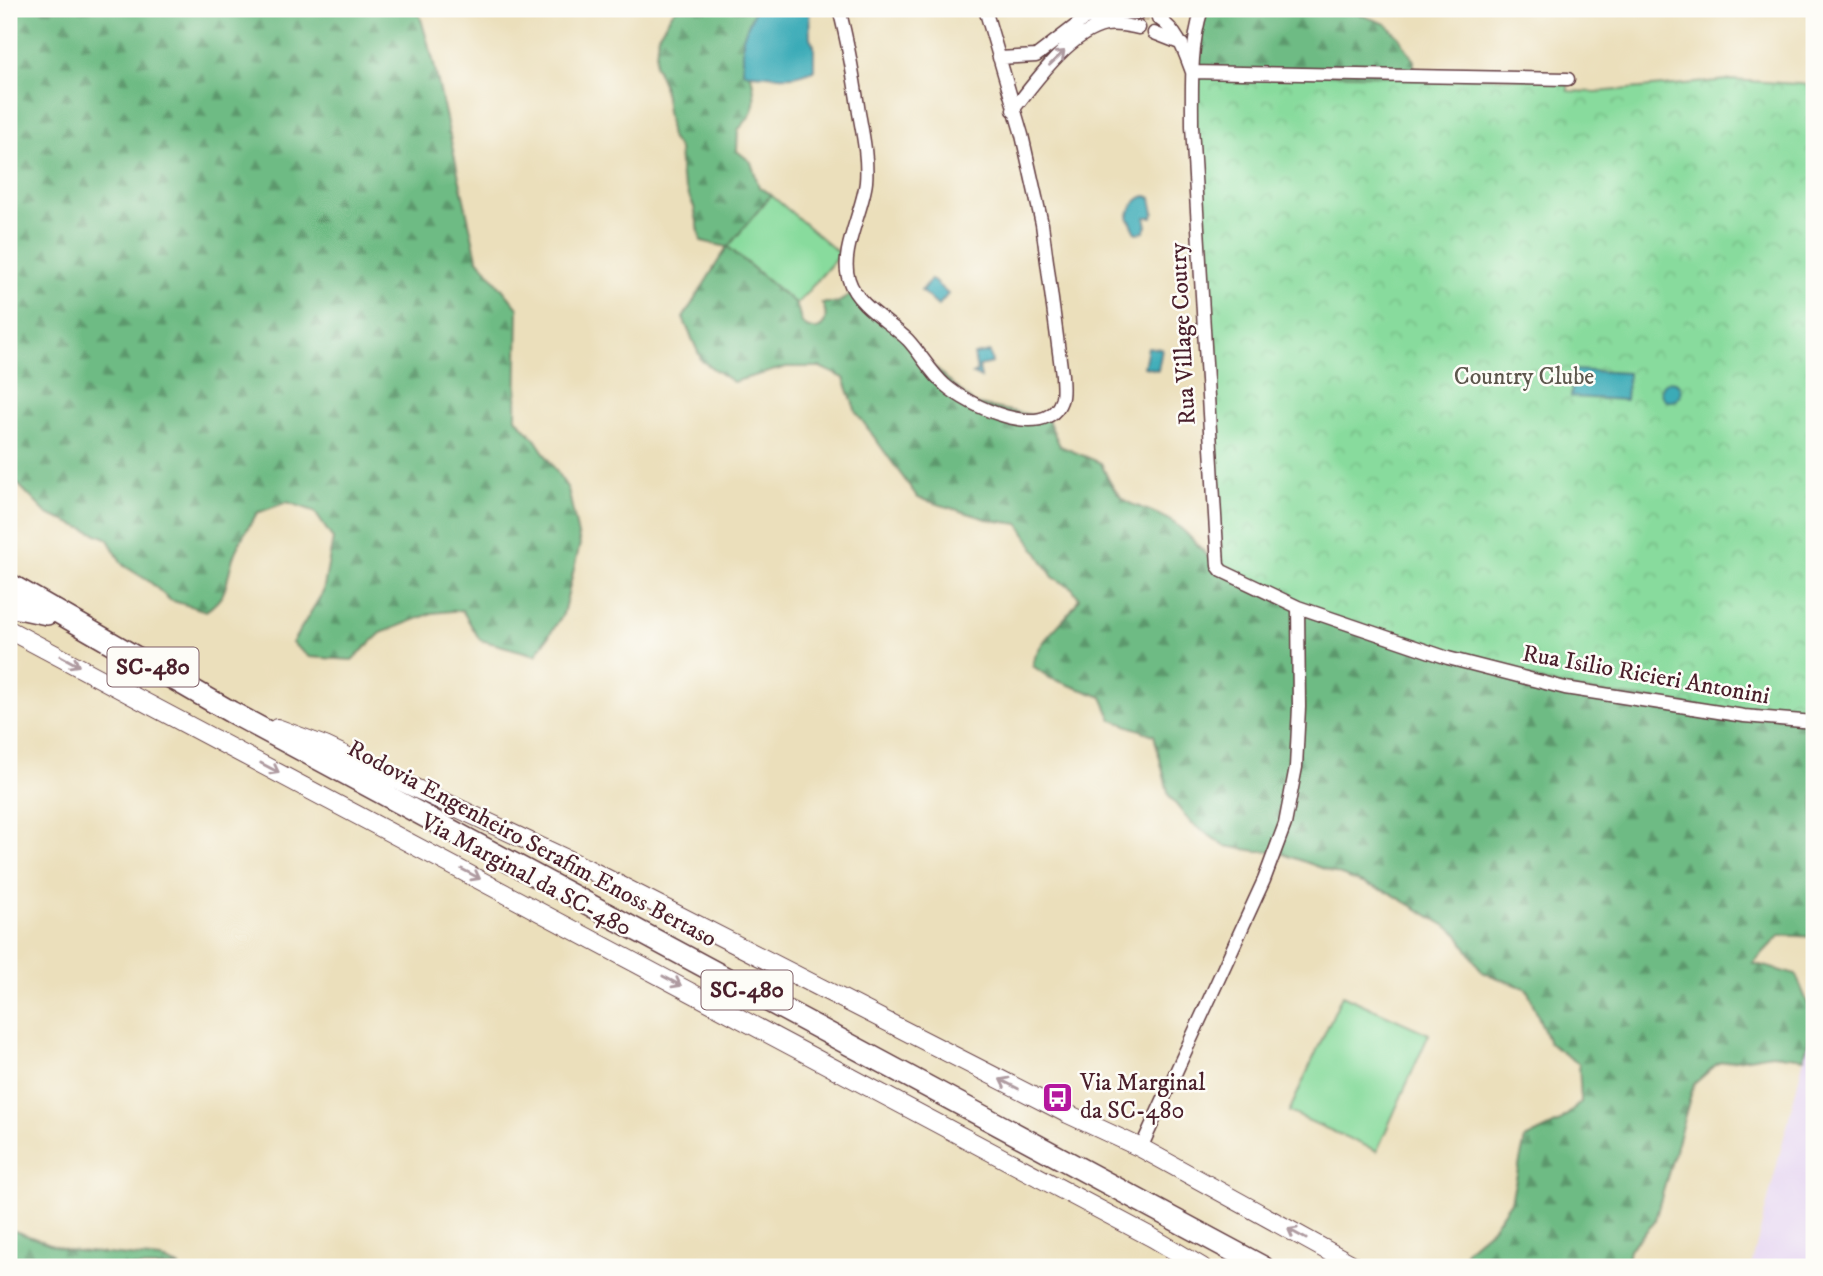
<svg xmlns="http://www.w3.org/2000/svg" width="1823" height="1276" viewBox="0 0 1823 1276" font-family="'IM FELL DW Pica',serif">
<defs>
<pattern id="forest-firs" width="22" height="20" patternUnits="userSpaceOnUse" patternTransform="scale(1.75)"><rect width="22" height="20" fill="#6ebb84"/><path d="M5 1l3.5 6h-7zM16 11l3.5 6h-7z" fill="#5c976c"/></pattern>
<pattern id="park-crowns" width="20" height="18" patternUnits="userSpaceOnUse" patternTransform="scale(1.75)"><rect width="20" height="18" fill="#88db9d"/><path d="M2 6a3 3 0 1 1 6 0M12 15a3 3 0 1 1 6 0" fill="none" stroke="#77bc87"/></pattern>
</defs>
<rect width="100%" height="100%" fill="#fdfcf7"/>
<filter id="ink" filterUnits="userSpaceOnUse"><feTurbulence type="fractalNoise" baseFrequency=".0143" numOctaves="2"/><feDisplacementMap in="SourceGraphic" scale="14" xChannelSelector="R" yChannelSelector="G"/><feConvolveMatrix kernelMatrix="1 2 1 2 8 2 1 2 1" color-interpolation-filters="sRGB"/></filter>
<filter id="wash" filterUnits="userSpaceOnUse"><feTurbulence type="fractalNoise" baseFrequency=".00686" numOctaves="4" result="noise"/><feDisplacementMap in="SourceGraphic" scale="28" xChannelSelector="R" yChannelSelector="G"/><feGaussianBlur stdDeviation="1.57" result="paint"/><feColorMatrix in="noise" values="0 0 0 0 0 0 0 0 0 0 0 0 0 0 0 0 0 1.4 0 .05"/><feComposite in="paint" operator="in"/></filter>
<g filter="url(#wash)">
<rect width="100%" height="100%" fill="#ebdfbb"/>
<path fill="#e4d3f2" d="M1814,1018V1267H1751L1804,1058Z"/>
<path fill="#88db9d" stroke="#697d64" stroke-width="2" d="M771,195L840,254L796,305L727,246Z
M1342,995L1429,1034L1377,1151L1289,1112Z"/>
<path fill="url(#forest-firs)" stroke="#5c6d58" stroke-width="2" d="M9,9H418L433,60L477,258L518,308L516,418L535,439L568,489L580,544L563,614L536,655L480,640L462,610L432,613L381,633L352,660L309,657L292,643L323,592L333,539L314,511L287,502L257,513C249,527 238,542 233,558C225,583 230,594 206,611L170,600L150,582L123,565L107,538L47,514L15,481L9,479Z
M675,9H755C745,34 742,44 743,71L751,75C757,101 757,111 738,130L737,151L751,162L759,187L771,195L728,247C745,261 762,276 779,290C784,295 792,299 796,305C801,312 798,325 809,328C826,334 829,314 822,303H837L854,293L974,404L1047,418L1060,446L1101,463C1123,517 1133,497 1174,523C1190,534 1203,553 1218,566L1814,722V937L1780,935L1753,963L1796,975L1814,1018L1804,1058L1772,1054L1718,1063L1694,1084L1654,1223L1629,1249L1626,1267H1462L1466,1250L1493,1227L1511,1201L1525,1139L1560,1122L1581,1102L1579,1064L1549,1043L1527,989L1482,972L1456,932L1390,893L1275,851H1257L1225,846L1191,823L1169,796L1154,735L1112,720L1102,697L1050,678L1033,666C1036,639 1068,622 1079,598L1072,588L1053,577L1019,524L990,520L918,498L856,412L844,378L820,367H786L733,382L702,361L683,318L727,247L701,241L694,207L681,178L679,149L671,138L663,84L655,65L658,35Z
M1202,9H1345L1386,24L1400,38L1414,61V76L1192,72Z
M9,1229L67,1250L161,1259L181,1267H9Z"/>
<path fill="url(#park-crowns)" stroke="#697d64" stroke-width="2" d="M1192,72L1568,79V91L1596,92L1729,80L1814,85V722L1565,688L1298,607L1222,571Z"/>
<path fill="#3aabb7" stroke="#426571" stroke-width="2" d="M755,9H809L810,38L814,45V70C791,78 790,77 767,75C758,74 752,75 743,72V37Z
M1147,196L1151,198L1154,213L1152,217H1145L1147,226L1144,232L1136,233L1128,217C1131,207 1136,197 1147,196Z
M931,279L948,294L938,306L921,291Z
M1148,347L1162,349L1158,370L1144,367Z
M990,352L992,363L979,366L981,378L973,374L977,372L974,355Z
M1573,370L1628,373L1626,400L1571,397Z
M1661 391a10 10 0 1 1 20 0a10 10 0 1 1-20 0Z"/>
</g>
<g filter="url(#ink)">
<g fill="none" stroke-linecap="round" stroke-linejoin="round">
<path stroke="#cbb99e" stroke-width="12" stroke-dasharray="12 6" stroke-linecap="butt" d="M1138,13L1158,18"/>
<defs>
<path id="minor" d="M839,9C848,43 854,78 859,113C863,135 868,159 866,182C863,211 839,253 849,280C857,306 890,322 908,340C921,354 931,373 945,385C967,405 1046,443 1061,401C1064,394 1062,383 1062,375L1042,224L1022,135L985,9
M1202,9C1190,46 1192,86 1192,126L1218,566L1222,571L1298,607L1448,658L1565,688L1744,716L1814,722
M1158,18C1178,31 1184,50 1192,72L1568,79
M1154,33L1182,44
M999,58L1036,56L1083,20L1101,14L1138,13
M1013,110C1034,83 1070,32 1106,25C1117,23 1128,26 1139,28
M1141,1148L1264,880L1285,824L1296,767L1299,707L1298,607"/>
<path id="secondary" d="M9,630L1153,1238L1202,1267
M277,728L325,746L588,869L1068,1114L1141,1148L1357,1267"/>
<path id="trunk" d="M9,584L231,712L1263,1267
M9,606L47,614"/>
</defs>
<use href="#minor" stroke="#623c41" stroke-width="15"/>
<use href="#secondary" stroke="#623c41" stroke-width="20"/>
<use href="#trunk" stroke="#623c41" stroke-width="24"/>
<use href="#minor" stroke="#fff" stroke-width="12"/>
<use href="#secondary" stroke="#fff" stroke-width="18"/>
<use href="#trunk" stroke="#fff" stroke-width="21"/>
</g>
<defs><path id="oneway-shaft" d="M-6 0H5M1.5-3L5.5 0L1.5 3" fill="none" stroke-width="1.6" stroke-linecap="round" stroke-linejoin="round" transform="scale(1.75)"/></defs>
<g stroke="#ae9aa0">
<use href="#oneway-shaft" transform="translate(1057 58) rotate(-44)"/>
<use href="#oneway-shaft" transform="translate(70 661) rotate(29)"/>
<use href="#oneway-shaft" transform="translate(270 768) rotate(28)"/>
<use href="#oneway-shaft" transform="translate(471 874) rotate(28)"/>
<use href="#oneway-shaft" transform="translate(672 981) rotate(28)"/>
<use href="#oneway-shaft" transform="translate(1009 1084) rotate(-153)"/>
<use href="#oneway-shaft" transform="translate(1297 1234) rotate(-151)"/>
</g>
</g>
<defs>
<symbol id="bus-square" viewBox="-11 -11 22 22"><rect x="-9" y="-9" width="18" height="18" rx="4" fill="#b5179e" stroke="#fdfcf7"/><path d="M-5-6H5V4H4V6H2V4H-2V6H-4V4H-5ZM-3.5-4V0h7V-4ZM-3.5 1.2v1.5H-2V1.2ZM2 1.2v1.5H3.5V1.2Z" fill="#fff"/></symbol>
</defs>
<g fill-rule="evenodd">
<use href="#bus-square" x="1040" y="1080" width="35" height="35"/>
</g>
<g text-anchor="middle" dominant-baseline="central" stroke-width="5" stroke-linejoin="round" paint-order="stroke">
<g fill="#fdfcf7" stroke="#806168" stroke-width="2">
<rect x="107.5" y="647.5" width="91" height="39" rx="5"/>
<rect x="701.5" y="970.5" width="91" height="39" rx="5"/>
</g>
<g font-size="23" font-weight="bold" fill="#4a1f2b">
<text x="153" y="667">SC-480</text>
<text x="747" y="990">SC-480</text>
</g>
<g font-size="24" fill="#4a1f2b" stroke="#fdfcf7">
<text transform="translate(1183 334) rotate(-93)">Rua Village Coutry</text>
<text transform="translate(1646 675) rotate(10)">Rua Isilio Ricieri Antonini</text>
<text transform="translate(532 844) rotate(28)">Rodovia Engenheiro Serafim Enoss Bertaso</text>
<text transform="translate(526 875) rotate(28)">Via Marginal da SC-480</text>
</g>
<g font-size="24" fill="#5d574d" stroke="#fdfcf7">
<text x="1524" y="377">Country Clube</text>
</g>
<g font-size="24" fill="#4a1f2b" stroke="#fdfcf7" text-anchor="start">
<text x="1080" y="1083">Via Marginal<tspan x="1080" dy="28">da SC-480</tspan></text>
</g>
</g>
<rect width="1823" height="1276" fill="none" stroke="#fdfcf7" stroke-width="35"/>
</svg>
